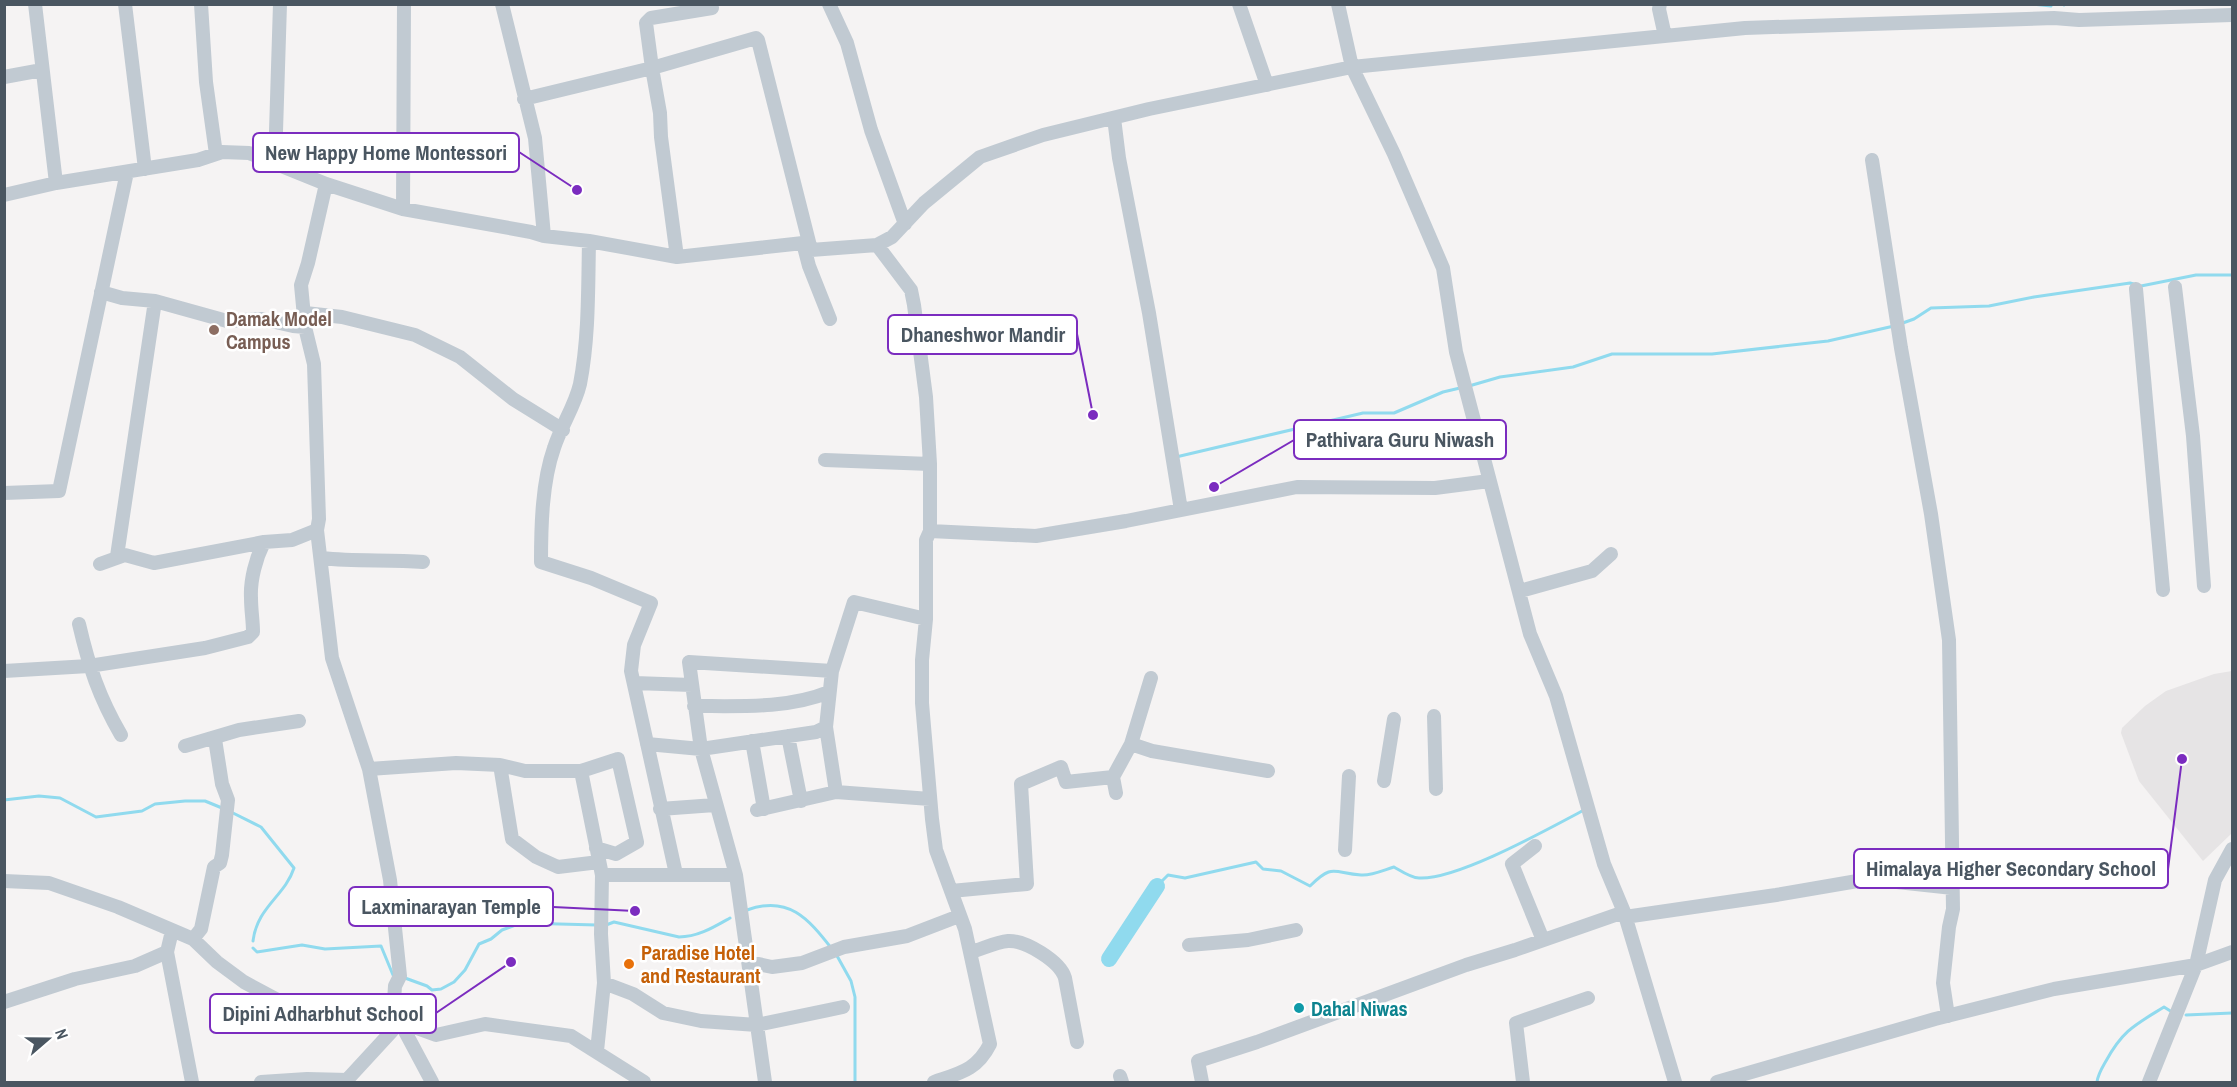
<svg xmlns="http://www.w3.org/2000/svg" width="2237" height="1087" viewBox="0 0 2237 1087" font-family="'Archivo Narrow',sans-serif">
<rect width="100%" height="100%" fill="#f5f3f3"/>
<path fill="#e6e4e5" d="M2232,671V833L2203,861L2139,781L2121,733L2122,728L2145,706L2166,691L2214,674Z"/>
<g fill="none" stroke-linecap="round" stroke-linejoin="round">
<path stroke="#90daee" stroke-width="3" d="M2032,4L2051,6
M2064,5L2065,4
M1900,324L1914,319L1931,308L1989,306L2034,297L2130,283L2141,286L2196,275H2232
M1469,386L1500,377L1573,367L1612,354H1712L1828,341L1894,326
M1176,457L1363,413H1394L1443,392L1460,388
M4,800L39,796L60,798L96,817L142,811L155,804L185,801H205L222,808
M231,812L261,827L294,868C285,896 257,907 253,941
M1157,886L1168,875L1185,878L1256,862L1263,869L1281,871L1310,886C1333,863 1333,873 1361,875C1371,876 1384,870 1394,867C1401,871 1411,878 1419,878C1457,880 1548,829 1584,810
M747,910C788,895 808,918 832,949
M606,925L614,922L679,937C698,937 714,927 730,918
M253,948L257,952L302,945L325,949L381,946L393,975
M836,954L851,981L855,997V1082
M405,978L427,986L432,990L441,989L454,982L465,970L479,944L491,939L502,930L521,923L597,925
M2186,1015L2232,1013
M2097,1082C2098,1074 2102,1068 2106,1061C2123,1030 2135,1025 2164,1007L2172,1012"/>
<path stroke="#90daee" stroke-width="16" d="M1109,959L1157,886"/>
<path stroke="#c1cad2" stroke-width="14" d="M35,4L56,183
M125,4L145,169
M201,4L206,82L216,154
M502,4L535,138L544,236
M829,4L847,43L871,130L905,224
M1239,4L1267,85
M1338,4L1352,67L1394,154L1443,268L1456,352L1530,634L1556,696L1604,864L1624,912L1675,1082
M1660,4L1659,9L1665,36
M4,77L42,70
M524,99L652,68L646,23L651,18L712,8
M1114,118L1119,158L1149,313L1181,510
M1872,160L1901,348L1931,514L1949,640L1953,909L1949,927L1943,983L1948,1016
M275,163L280,4
M326,184L308,263L301,285L305,327L314,364L319,519L317,530L332,658L369,769L390,880L400,976L395,986L392,1031L345,1082
M4,195L56,183L198,160L222,152L249,153L326,184L403,209L531,232L544,236L589,241L677,257L803,243L811,250L877,245L892,237L924,203L980,157L1043,135L1149,109L1352,67L1745,28L2054,18L2079,20L2232,15
M403,209L404,4
M589,241C588,289 589,337 580,384C575,406 561,426 554,448C542,482 541,526 541,562L591,578L651,603L634,645L631,671L676,874
M803,243L809,266L830,319
M877,245L911,290L914,305L926,397L930,464V531L926,540V619L922,660V703L932,819L936,850L965,929L990,1044C977,1070 960,1073 934,1082
M677,257L661,137L660,113L652,68L756,38L758,40L811,250
M2175,287L2193,436L2204,586
M2136,289L2163,590
M101,292L122,298L155,301L227,321L262,319L293,326L305,327
M305,313L342,317L415,335L460,357L513,399L563,430
M825,460L930,464
M4,493L59,491L127,172
M930,531L1036,536L1126,521L1297,487L1435,488L1489,481
M117,556L155,301
M322,558C356,562 389,559 423,562
M100,564L125,555L154,563L264,542L292,540L317,530
M1520,591L1592,571L1611,554
M79,624C89,667 99,697 121,735
M4,671L89,666L205,648L248,637L253,632C253,621 251,610 251,598C250,580 256,558 264,542
M634,683L692,685
M694,706C738,706 788,709 829,692
M1434,716L1436,789
M826,727L836,792
M788,736L801,801
M752,741L764,809
M647,744L701,749L816,732L826,727L832,671
M1131,744L1152,751L1268,771
M185,746L239,730L299,721
M369,769L456,763L500,765
M581,771H525L500,765L512,839L536,857L558,867L599,862
M1113,777L1131,744L1151,678
M1384,781L1394,719
M660,809L715,805
M757,810L836,792L930,799
M1535,846L1512,864L1543,940
M596,848L616,854L637,842L618,759L581,771L602,875L601,934L604,983
M1345,850L1349,776
M602,875H736
M4,881L49,883L118,907L193,939L217,962L244,982L300,1012L353,1014L392,1019L436,1035L485,1024L571,1036L644,1082
M951,891L1027,884L1021,784L1061,767L1066,782L1113,777L1116,793
M1625,917L1776,895L1869,879L1953,888
M193,939L201,929L214,867L220,863L222,855L228,800L222,784L215,739
M1189,945L1248,940L1296,930
M167,952L192,1082
M971,952C982,949 996,942 1008,941C1025,940 1060,961 1065,978L1077,1042
M749,962L772,967L802,963L844,947L907,936L959,916
M4,1002L75,979L135,966L167,952L172,931
M843,1007L757,1025L736,875L701,749L689,662L832,671L854,602L926,619
M400,1022L432,1082
M597,1051L604,983L633,994L663,1013L701,1021L757,1025L765,1082
M1120,1076L1122,1082
M261,1082L307,1079L348,1080
M1202,1082L1198,1061L1257,1042L1466,965L1515,950L1624,912
M1523,1082L1516,1023L1588,998
M1717,1082L1935,1019L2054,989L2196,965L2232,952
M2149,1082L2196,965L2215,880L2232,849"/>
</g>
<circle fill="#8d6e63" stroke="#fff" stroke-width="2" cx="214" cy="330" r="6"/>
<circle fill="#e8710a" stroke="#fff" stroke-width="2" cx="629" cy="964" r="6"/>
<circle fill="#0f9aa8" stroke="#fff" stroke-width="2" cx="1299" cy="1008" r="6"/>
<g text-anchor="middle" dominant-baseline="central" stroke-width="5" stroke-linejoin="round" paint-order="stroke">
<g font-size="20" font-weight="bold" fill="#785e54" stroke="#fff" text-anchor="start">
<text x="226" y="318">Damak Model<tspan x="226" dy="23">Campus</tspan></text>
</g>
<g font-size="20" font-weight="bold" fill="#c56008" stroke="#fff" text-anchor="start">
<text x="641" y="952">Paradise Hotel<tspan x="641" dy="23">and Restaurant</tspan></text>
</g>
<g font-size="20" font-weight="bold" fill="#0d838f" stroke="#fff" text-anchor="start">
<text x="1311" y="1008">Dahal Niwas</text>
</g>
</g>
<path fill="none" stroke="#7b2cbf" stroke-width="2" d="M577 190L519 152M1093 415L1077 334M1214 487L1294 440M2182 759L2168 869M635 911L553 907M511 962L436 1013"/>
<g fill="#7b2cbf" stroke="#fff" stroke-width="2">
<circle cx="577" cy="190" r="6"/>
<circle cx="1093" cy="415" r="6"/>
<circle cx="1214" cy="487" r="6"/>
<circle cx="2182" cy="759" r="6"/>
<circle cx="635" cy="911" r="6"/>
<circle cx="511" cy="962" r="6"/>
</g>
<g fill="#fff" stroke="#7b2cbf" stroke-width="2">
<rect x="253" y="133" width="266" height="39" rx="6"/>
<rect x="888" y="315" width="189" height="39" rx="6"/>
<rect x="1294" y="420" width="212" height="39" rx="6"/>
<rect x="1854" y="849" width="314" height="39" rx="6"/>
<rect x="349" y="887" width="204" height="39" rx="6"/>
<rect x="210" y="994" width="226" height="39" rx="6"/>
</g>
<g font-size="21" text-anchor="middle" font-weight="bold" fill="#4a5661">
<text x="386" y="160">New Happy Home Montessori</text>
<text x="983" y="342">Dhaneshwor Mandir</text>
<text x="1400" y="447">Pathivara Guru Niwash</text>
<text x="2011" y="876">Himalaya Higher Secondary School</text>
<text x="451" y="914">Laxminarayan Temple</text>
<text x="323" y="1021">Dipini Adharbhut School</text>
</g>
<rect width="2237" height="1087" fill="none" stroke="#4a5661" stroke-width="12"/>
<g transform="translate(48 1039) rotate(70)" stroke="#ffffff" stroke-width="4.5" paint-order="stroke">
<path d="M0-4.5L10 22L0 15L-10 22Z" fill="#4a5661"/>
<text y="-9" font-size="16" font-weight="bold" text-anchor="middle" fill="#4a5661">N</text>
</g>
</svg>
